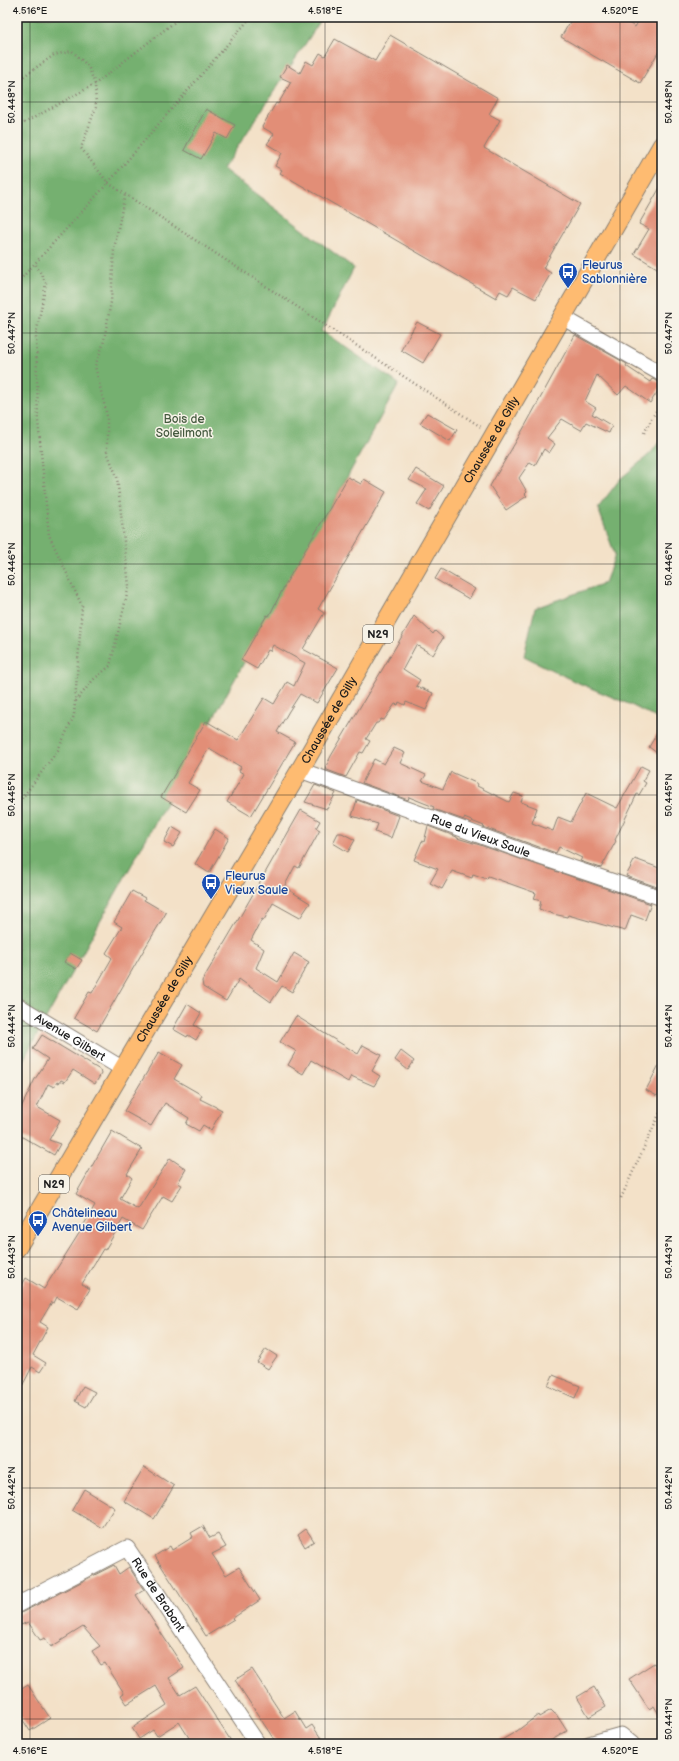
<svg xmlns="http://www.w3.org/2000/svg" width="679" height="1761" viewBox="0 0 679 1761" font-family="'Balsamiq Sans',sans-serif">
<rect width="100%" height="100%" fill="#f7f3e8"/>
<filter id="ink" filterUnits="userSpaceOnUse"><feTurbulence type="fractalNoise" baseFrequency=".025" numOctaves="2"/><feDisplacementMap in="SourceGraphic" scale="8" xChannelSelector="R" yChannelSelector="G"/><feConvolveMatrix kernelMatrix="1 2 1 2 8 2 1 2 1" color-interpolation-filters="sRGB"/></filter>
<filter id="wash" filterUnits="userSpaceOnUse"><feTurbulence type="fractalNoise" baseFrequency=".012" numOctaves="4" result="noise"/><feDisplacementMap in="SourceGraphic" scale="16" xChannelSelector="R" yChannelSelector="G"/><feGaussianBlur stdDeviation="0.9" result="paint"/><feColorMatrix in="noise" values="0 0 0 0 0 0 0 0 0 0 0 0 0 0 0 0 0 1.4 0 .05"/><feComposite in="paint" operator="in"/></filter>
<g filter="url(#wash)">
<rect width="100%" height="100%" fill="#f3e1c8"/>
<path fill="#75b06f" stroke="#486646" d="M17,17H323L223,169L354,268L322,331L399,384L17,1071Z
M662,438V721L631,705L574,681L524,656L535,608L605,583L615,555L598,508L620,479L651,453Z"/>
<g id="blocks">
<path fill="#e28e77" d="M573,17H619L635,27L641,17H662V46L640,83L561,37Z
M390,35L498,98L489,114L500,120L484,148L580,204L543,268L551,273L536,299L513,287L508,295L500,291L496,298L280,173L282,170L275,166L282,153L267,144L274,134L262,127L276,103L278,104L291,82L280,77L287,65L300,73L306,61L313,65L320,53L325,56L335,39L375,61Z
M206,109L235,125L227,139L216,133L201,159L184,150Z
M662,184V271L634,254L649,229L639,224Z
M417,322L440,334L423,363L401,350Z
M575,335L627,364L626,366L650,382L652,379L662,383V385L650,403L626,386L618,395L597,375L585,401L596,408L592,414L612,426L609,433L586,422L581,430L562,419L547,438L555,444L549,453L544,449L535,465L530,462L519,478L527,492L525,494L527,496L506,510L490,486L525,426Z
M427,413L457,430L450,441L420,423Z
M416,469L444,486L429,511L417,504L427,489L409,480Z
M348,477L361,484L364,479L386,492L318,609L324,613L303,649L338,668L317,703L300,694L289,711L277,732L295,742L251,816L227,802L244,774L239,771L241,767L209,748L188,783L200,790L186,812L161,797L206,721L238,740L264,698L274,704L287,682L294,686L305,663L273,645L270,651L268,650L257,669L241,660L267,615L269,616L286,583Z
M441,569L475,589L469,599L435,579Z
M414,616L433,634L435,631L443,638L433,655L416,645L403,669L420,680L416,686L433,693L426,710L406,702L405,705L399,702L398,705L395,704L384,720L381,719L378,723H376L366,739L370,741L363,753L360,752L346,777L327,770L326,766L331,756Z
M662,725V745L657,753L649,747Z
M394,748L405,753L400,763L426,775L422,781L443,789L451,772L478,784L477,786L509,802L514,793L523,796L521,802L537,808L532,823L553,831L558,817L571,822L586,793L617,808L641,766L649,770L643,781L646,783L639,795L637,794L615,840L616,841L601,868L580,861L582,858L559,847L556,853L483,827L484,826L464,818V820L433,809L434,807L409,797L408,800L362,783L374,759L384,764Z
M315,785L336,793L327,809L305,802Z
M357,800L399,816L391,838L375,832L378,824L352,816Z
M301,810L320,821L316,828L320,830L299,868L295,866L284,887L310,903L300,918L273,903L264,920L262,919L251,940L264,949L256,968L278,982L294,953L309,962L292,992L282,986L271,1002L239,979L226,1001L203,987L202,981L241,915Z
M428,826L457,837V838L477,844L651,904L645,920L631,915L625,931L568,915L567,917L553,914L539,909L541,901L534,899L536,893L488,876L487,879L473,874L472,878L452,871L442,889L430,883L438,869L414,860L422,841L424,842Z
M172,827L182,833L173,847L164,842Z
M215,829L229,838L209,873L195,864Z
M338,833H342L355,840L348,852L333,843Z
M635,859L662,869V887L658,885L657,887L626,876Z
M132,891L145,898L144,900L166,913L142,953L97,1031L74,1018L89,992L92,993L112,958L106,953L122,927L114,922Z
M70,953L82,960L76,969L64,962Z
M187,1004L201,1013L194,1025L202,1030L196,1040L188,1035L187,1037L173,1029Z
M296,1016L358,1054L363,1045L381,1055L372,1071L380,1076L374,1086L351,1076L348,1082L311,1060L303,1074L288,1065L296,1051L280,1042Z
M42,1035L100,1070L101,1074L95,1084L73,1070L65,1082L61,1080L59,1083L57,1082L54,1087L48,1084L37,1107L60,1120L49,1140L60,1144L54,1155L17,1134V1116L35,1079L48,1059L33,1049Z
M401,1051L414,1061L408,1070L395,1060Z
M159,1052L182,1065L174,1079L202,1095L200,1099L222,1110L211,1130L203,1125L199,1131L186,1124L189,1118L165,1103L151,1126L124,1111Z
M662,1059V1087L657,1096L646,1090Z
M112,1131L142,1149L127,1174L132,1178L120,1199L138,1209L170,1158L186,1169L178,1183L182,1185L172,1201L163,1196L142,1230L123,1219L105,1250L103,1249L82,1284L90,1289L78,1309L57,1297L54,1303L52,1302L40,1322L48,1327L33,1355L46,1363L40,1372L32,1367L17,1396V1294L26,1278L44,1289L78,1235L95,1205L76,1194Z
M266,1349L277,1356L268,1369L257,1362Z
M553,1375L580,1386L575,1398L548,1386Z
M83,1386L95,1392L86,1407L75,1401Z
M144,1467L174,1486L154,1519L124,1501Z
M84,1489L115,1508L102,1528L72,1510Z
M203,1526L210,1538L218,1534L226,1547L212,1554L226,1575L239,1567L260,1600L233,1618L234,1619L206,1636L155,1556L170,1546L172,1550L193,1537L191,1533Z
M306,1529L314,1541L305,1547L298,1535Z
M114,1565L119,1574L129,1567L144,1590L136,1595L184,1668L169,1678L180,1695L195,1686L233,1744H193L179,1722L157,1736L153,1730L139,1739L132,1728L167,1705L156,1686L127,1704L121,1695L124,1693L105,1663L101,1665L92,1651L100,1646L83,1627L51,1647L45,1638L40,1640L28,1622L21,1625L17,1615Z
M654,1663L662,1674V1719L654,1706L649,1709L629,1679Z
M252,1669L284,1718L295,1711L306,1729L312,1725L325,1744H277L235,1680Z
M28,1685L50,1718L30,1731L17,1711V1692Z
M594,1687L606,1707L589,1717L577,1697Z
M551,1710L555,1714H556L567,1731L545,1744H495L517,1731L538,1715L539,1717Z"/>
</g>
</g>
<g filter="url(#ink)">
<use href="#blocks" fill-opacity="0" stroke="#887e72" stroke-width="1"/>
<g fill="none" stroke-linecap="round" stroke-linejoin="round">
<defs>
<g id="minor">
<path d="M562,317L662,374"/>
<path id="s1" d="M300,770L531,854L662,898"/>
<path id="s2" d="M17,1005L123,1069"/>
<path id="s3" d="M17,1605L127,1548L258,1744"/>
<path d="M589,1744L621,1735L632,1744"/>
</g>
<g id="major">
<path id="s4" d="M17,1248L300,770L662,145"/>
</g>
</defs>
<use href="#minor" stroke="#887e72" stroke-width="17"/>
<use href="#major" stroke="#887e72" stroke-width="20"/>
<path stroke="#887e72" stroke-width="2.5" stroke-dasharray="1 3" stroke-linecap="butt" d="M17,81L54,55L72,51L88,66L95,84L96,107L81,148L108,183L481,427
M17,127L95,84L181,17
M17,283L108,183L251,17
M644,433L662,400
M76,701L93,680L110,666L129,586L117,477L107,452V416L95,366L103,345L111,302L114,249L125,194
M17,805L58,750L74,716L82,606L49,535L38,421L36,335L46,283L35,263
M621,1198L662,1108"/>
<use href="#minor" stroke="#fff" stroke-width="15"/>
<use href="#major" stroke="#febb71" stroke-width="18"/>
</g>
</g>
<path fill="none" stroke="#1c1c1c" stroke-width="1" stroke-opacity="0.45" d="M30,17V1744M325,17V1744M620,17V1744M17,102H662M17,333H662M17,564H662M17,795H662M17,1026H662M17,1257H662M17,1488H662M17,1719H662"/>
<defs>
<symbol id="bus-pin" viewBox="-11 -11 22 30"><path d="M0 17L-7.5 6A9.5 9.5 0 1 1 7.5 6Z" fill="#1a4fb4" stroke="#f7f3e8"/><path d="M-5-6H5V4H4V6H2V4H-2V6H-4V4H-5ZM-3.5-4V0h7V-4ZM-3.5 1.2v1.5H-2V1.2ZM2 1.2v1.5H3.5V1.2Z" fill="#fff"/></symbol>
</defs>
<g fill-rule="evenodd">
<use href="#bus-pin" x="557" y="261" width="22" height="30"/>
<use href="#bus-pin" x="200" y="872" width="22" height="30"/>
<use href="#bus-pin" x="27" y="1209" width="22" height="30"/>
</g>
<g text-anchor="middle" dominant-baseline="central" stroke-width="3" stroke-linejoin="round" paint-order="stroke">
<g fill="#f7f3e8" stroke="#5e5c59" stroke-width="1">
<rect x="363" y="625" width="30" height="18" rx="3"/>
<rect x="39" y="1175" width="30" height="18" rx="3"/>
</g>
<g font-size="11" font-weight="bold" fill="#1c1c1c">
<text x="378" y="634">N29</text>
<text x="54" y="1184">N29</text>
</g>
<g font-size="12" fill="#164399" stroke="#f7f3e8" text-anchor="start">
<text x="582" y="265">Fleurus<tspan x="582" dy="14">Sablonnière</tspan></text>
<text x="225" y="876">Fleurus<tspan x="225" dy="14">Vieux Saule</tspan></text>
<text x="52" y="1213">Châtelineau<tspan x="52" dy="14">Avenue Gilbert</tspan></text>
</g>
<g font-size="12" fill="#455a3f" stroke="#f7f3e8">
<text x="184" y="419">Bois de<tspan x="184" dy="14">Soleilmont</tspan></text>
</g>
<g font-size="12" fill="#1c1c1c" stroke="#f7f3e8">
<text stroke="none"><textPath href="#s4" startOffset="937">Chaussée de Gilly</textPath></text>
<text stroke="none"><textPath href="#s4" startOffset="613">Chaussée de Gilly</textPath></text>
<text stroke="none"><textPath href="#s1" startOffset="192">Rue du Vieux Saule</textPath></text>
<text stroke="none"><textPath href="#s4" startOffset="289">Chaussée de Gilly</textPath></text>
<text stroke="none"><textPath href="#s2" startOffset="62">Avenue Gilbert</textPath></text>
<text stroke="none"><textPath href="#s3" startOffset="180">Rue de Brabant</textPath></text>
</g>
</g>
<rect width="679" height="1761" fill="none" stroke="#f7f3e8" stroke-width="44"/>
<rect x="22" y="22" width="635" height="1717" fill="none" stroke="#1c1c1c" stroke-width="1.5"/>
<g font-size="10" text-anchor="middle" fill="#1c1c1c">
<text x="30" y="14">4.516°E</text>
<text x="325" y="14">4.518°E</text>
<text x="620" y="14">4.520°E</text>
<text transform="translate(11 102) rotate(-90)" y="4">50.448°N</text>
<text transform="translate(668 102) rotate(-90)" y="4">50.448°N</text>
<text transform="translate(11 333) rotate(-90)" y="4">50.447°N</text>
<text transform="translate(668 333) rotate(-90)" y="4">50.447°N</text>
<text transform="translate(11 564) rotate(-90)" y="4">50.446°N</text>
<text transform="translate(668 564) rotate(-90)" y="4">50.446°N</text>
<text transform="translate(11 795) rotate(-90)" y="4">50.445°N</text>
<text transform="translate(668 795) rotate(-90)" y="4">50.445°N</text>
<text transform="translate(11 1026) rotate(-90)" y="4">50.444°N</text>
<text transform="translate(668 1026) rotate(-90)" y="4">50.444°N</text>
<text transform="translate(11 1257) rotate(-90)" y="4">50.443°N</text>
<text transform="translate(668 1257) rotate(-90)" y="4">50.443°N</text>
<text transform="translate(11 1488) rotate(-90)" y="4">50.442°N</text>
<text transform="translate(668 1488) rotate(-90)" y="4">50.442°N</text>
<text transform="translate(668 1719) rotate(-90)" y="4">50.441°N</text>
<text x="30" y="1754">4.516°E</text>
<text x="325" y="1754">4.518°E</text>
<text x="620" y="1754">4.520°E</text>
</g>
</svg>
